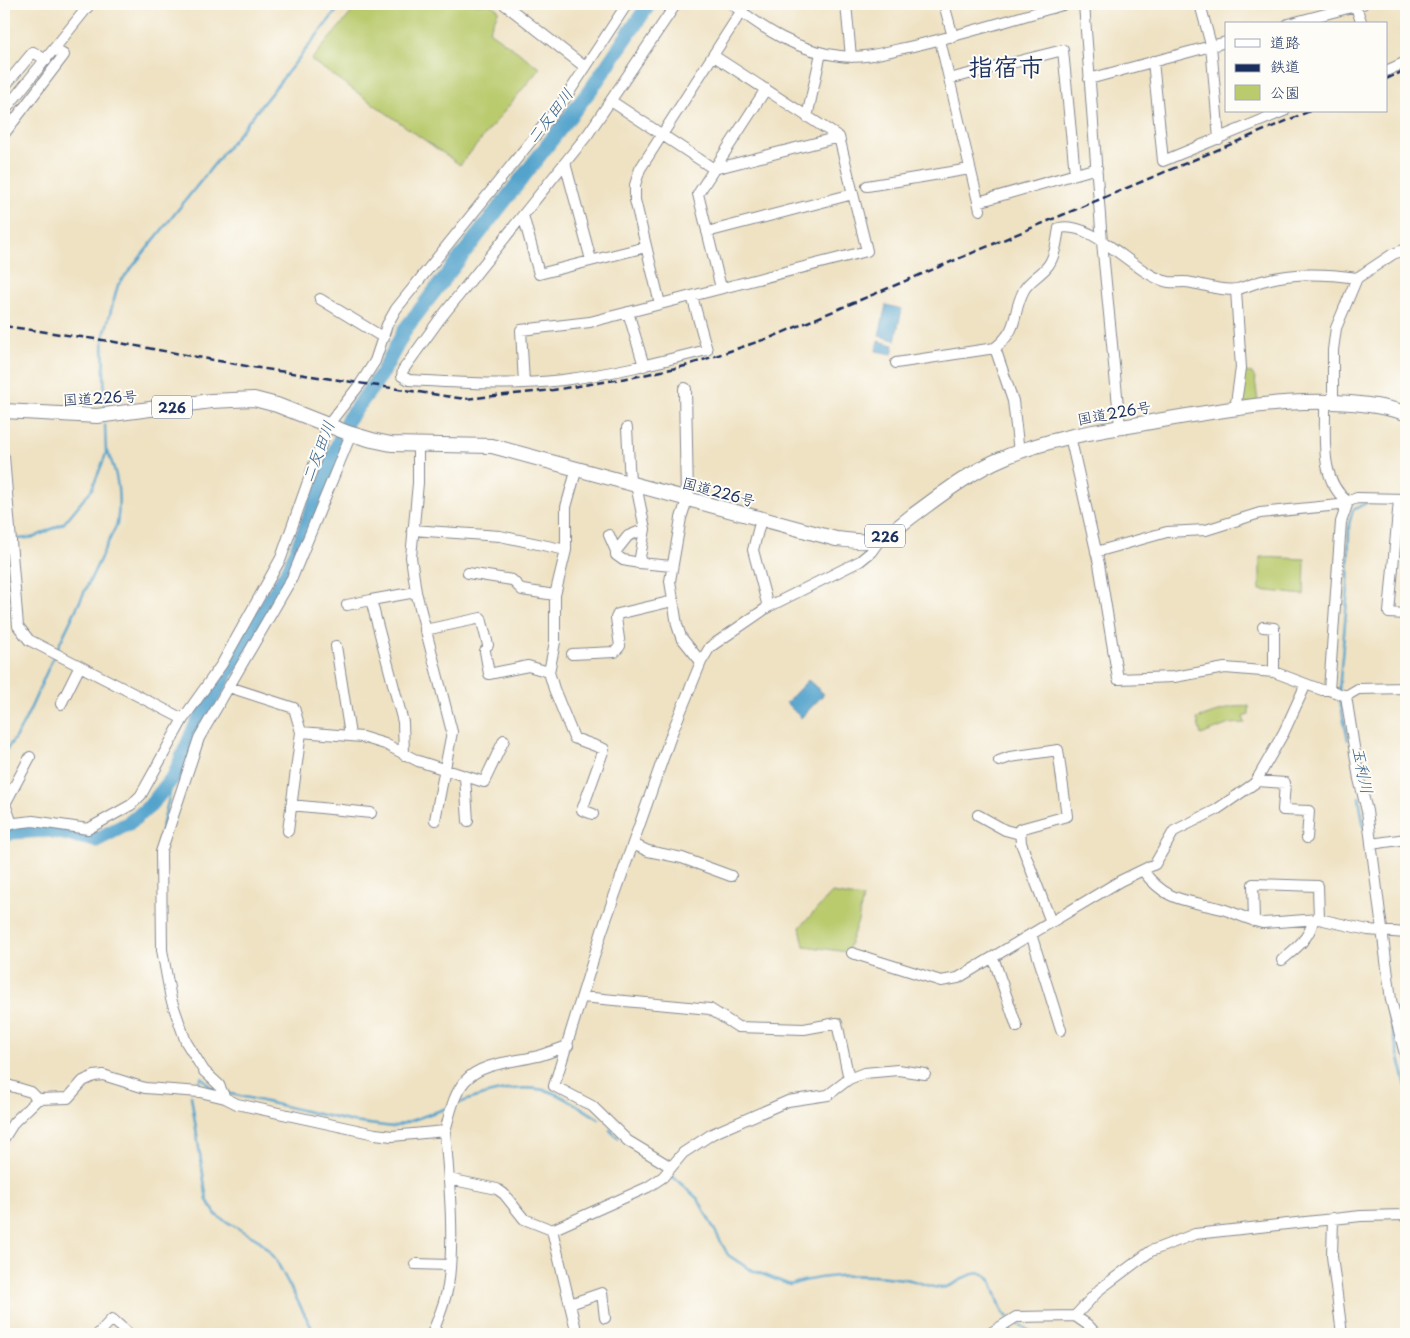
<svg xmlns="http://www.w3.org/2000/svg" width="1410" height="1338" viewBox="0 0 1410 1338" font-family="'Playpen Sans','Klee One',sans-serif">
<rect width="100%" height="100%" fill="#fdfcf7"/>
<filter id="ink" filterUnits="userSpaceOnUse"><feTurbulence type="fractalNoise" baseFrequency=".02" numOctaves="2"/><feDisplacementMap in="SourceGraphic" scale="10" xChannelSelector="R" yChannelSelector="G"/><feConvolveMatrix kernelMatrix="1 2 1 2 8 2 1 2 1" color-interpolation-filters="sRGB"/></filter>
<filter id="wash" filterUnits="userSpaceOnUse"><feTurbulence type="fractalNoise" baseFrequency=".0096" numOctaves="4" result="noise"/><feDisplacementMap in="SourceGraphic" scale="20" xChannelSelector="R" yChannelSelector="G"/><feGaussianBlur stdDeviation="1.12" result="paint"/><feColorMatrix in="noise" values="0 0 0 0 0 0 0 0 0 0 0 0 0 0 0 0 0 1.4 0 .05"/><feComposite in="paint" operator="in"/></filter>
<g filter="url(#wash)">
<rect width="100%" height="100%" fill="#efe2c3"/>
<path fill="#bacb6e" stroke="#6a7d66" d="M359,4H490L499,10L489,31L540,68L460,165L311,60Z
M1243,372L1252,373L1255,379L1258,402L1239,404Z
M1260,557L1305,559L1304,595L1260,590Z
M1249,706V715L1243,717L1245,723L1229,724L1201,735L1197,719L1232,707Z
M832,893L863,898L858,921L847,952L804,946L800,927Z"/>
<path fill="#52a3cc" stroke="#366995" d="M886,305L902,309L895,340L879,336Z
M878,341L894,345L892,354L876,351Z
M808,680L824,694L801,718L786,703Z"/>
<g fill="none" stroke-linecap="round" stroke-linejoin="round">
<path stroke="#52a3cc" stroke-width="2.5" d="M105,406L103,339L118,285L342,4
M18,539L35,537L64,523L92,489L106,454L105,425
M56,651L117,524C121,497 119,473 106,450
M1339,691L1348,588L1349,524L1353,510L1368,502
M1339,697L1348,740
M4,752C24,732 41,682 54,656
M1359,797L1364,829
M156,853L174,776
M1376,934L1380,981L1406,1086
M202,1077L210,1087L217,1089
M198,1084L202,1077
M227,1093L353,1122L393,1127L447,1108
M191,1096L207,1200L217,1216L260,1241L275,1258L315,1334
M457,1104C483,1094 519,1083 548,1091C565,1096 583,1109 599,1119
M610,1130L618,1138
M670,1174L698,1199L728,1255L749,1269L790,1285C825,1273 866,1274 904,1279C916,1280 929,1288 941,1288C957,1288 974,1263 990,1278L1003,1313L1008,1317
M1015,1322L1035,1334"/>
<path stroke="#52a3cc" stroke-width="15" d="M4,836L12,832L48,830L96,840L129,823L150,806L174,776L195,727L291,565L347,421L381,375L406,328L594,85L649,4"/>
</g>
</g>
<g filter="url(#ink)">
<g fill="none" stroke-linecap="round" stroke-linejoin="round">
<defs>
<path id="minor" d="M504,4L585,67
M676,4L588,134L439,320L403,370L402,376L409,380C460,383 511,386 562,380C611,374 659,362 707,350L692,296
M732,4C764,30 798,51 840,56C862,59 883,53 904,48C959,36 1012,19 1066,4
M846,4L851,57
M944,4L953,37
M1084,4L1102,242L1120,426
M1200,4L1211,45L1219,139
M1355,4L1362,24
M1288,24L1363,4
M940,40L980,210
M1153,61L1163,161L1284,111
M1386,71L1406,62
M949,79L1063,50L1075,174
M1089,79L1226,42
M4,87L33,52L46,60
M611,101L714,169L839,137
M4,111L90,4
M807,117L821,53
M4,134L64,55L54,49
M565,163L591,260
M867,186L970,169
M978,202L1097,168
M523,215L539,274L646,247
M707,232L853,194
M721,288L698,194L766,89
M320,299L384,338
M660,304L635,200V185L640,169L746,4
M628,312L644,366
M995,348L1013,401L1019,452
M896,363L995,348C1021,327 1011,314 1024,290C1029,281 1039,276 1046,268C1055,259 1057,240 1059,228C1095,220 1135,276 1169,282C1177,283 1185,281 1192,283C1206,285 1223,292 1237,289C1247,287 1256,282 1266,280C1295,272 1328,274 1357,278
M524,383L521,330L590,322L867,251L839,137L714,56
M1325,401C1326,435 1318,479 1348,502
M1333,401V350L1336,328L1357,278L1393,254L1406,249
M1235,410L1241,368L1236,290
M627,428L630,483
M1070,436L1099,564L1118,679L1174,677L1225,668L1274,672L1322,690H1329L1346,696L1358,689L1406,688
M418,443V483L411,557L416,592L452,732L435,820
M4,457L18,626L29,640L183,719
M577,468L566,507V550L555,595V642L549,672L554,689L574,738L604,749L582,810L593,814
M636,485L645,529L639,563L672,566
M687,500L681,518L670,581L677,625L681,637L701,662
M1399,500L1389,613L1406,614
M761,519L753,550L768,607
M412,530L500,536L566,550
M609,535L616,551
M1096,552L1167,532L1206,530L1260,513L1339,505L1357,498L1406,499
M639,563L623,560L616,555V551L628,536L645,529
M468,573L512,580L522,590L555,595
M347,605L371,600
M1263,627L1274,628V672
M425,630L481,618L488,645
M336,646L350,735
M485,651L489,674L528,666L549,672
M572,654L615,652L620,646L616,618L618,614L673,601
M229,687L294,708L301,732L362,737L385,744L418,761L484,782L504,740
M1329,690L1341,522L1348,502
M1346,696L1359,779L1367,811L1391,1000L1406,1058
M61,704L80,666
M404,755L403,722L371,600L416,592
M999,761L1010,757L1058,750L1067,816L1020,829L1021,843L1051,922
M465,777L468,821
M1257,781L1285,783L1283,810L1309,811L1307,838
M291,805L371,813
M978,815L1005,830L1020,834
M12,824L5,804L30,757
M4,827L15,823L33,821L88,829L131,805L141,795L183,719L222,664L281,558L328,425L361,383L375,361L387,325L396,309L564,100L627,4
M288,831L301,732
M633,844L648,851L682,858L731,876
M1371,844L1406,839
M1143,871C1169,904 1186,899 1222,909C1236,913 1248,920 1263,923L1319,919L1368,930L1406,933
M1254,921L1253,884L1318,886L1319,919
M1031,934L1061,1030
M852,953L941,981L958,978L1120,881L1155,864L1174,831L1216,810L1255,783L1284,732L1306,684
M993,957L1017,1027
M1282,960C1295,949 1309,939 1313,921
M582,997L710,1009L738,1027L804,1029L837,1023L849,1079
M4,1084L31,1092L38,1099
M225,1098L219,1085L204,1071L186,1042L171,999L162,950L161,852L199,738L292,578L351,434
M4,1138L14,1122L38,1099L68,1098L83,1081L94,1076L103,1075L145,1088L200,1092L225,1098L237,1104L375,1134L392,1136L445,1131C450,1114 453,1095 465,1081C482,1062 515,1062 538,1056C548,1053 558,1049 568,1046
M671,1167L628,1141L592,1106L554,1086L602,931L673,730L701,662L710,647L768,607L860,561L871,552L881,538
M449,1179L497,1189L504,1194L524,1219L552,1230L648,1187L663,1177L683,1153L712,1134L788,1101L828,1095L849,1079L864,1073L898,1070L925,1074
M1333,1218L1332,1256L1342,1334
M552,1230L577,1334
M415,1264L449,1265
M570,1304L602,1293L605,1318
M1075,1316L1100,1289L1151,1251L1195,1234L1361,1216L1406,1215
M98,1334L112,1319L129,1334
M432,1334C438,1319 445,1303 448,1286C455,1239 449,1179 445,1131
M989,1334L1016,1317L1075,1316L1088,1325L1096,1334"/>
<path id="major" d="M685,389L687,500"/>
<path id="highway" d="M4,411L97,416L211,401L254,399L277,405L348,433L372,440L391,444L492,446L836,539C850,540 868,544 881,538C892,533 903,523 912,516C938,497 965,476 994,462C1041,440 1090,432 1140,424C1223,410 1325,388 1406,413"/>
</defs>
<use href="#minor" stroke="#858890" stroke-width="12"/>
<use href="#major" stroke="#858890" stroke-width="14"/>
<use href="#highway" stroke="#858890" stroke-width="16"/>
<use href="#minor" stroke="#fff" stroke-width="10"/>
<use href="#major" stroke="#fff" stroke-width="12"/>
<use href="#highway" stroke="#fff" stroke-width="14"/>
<path stroke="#1b2f5e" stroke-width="2.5" stroke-dasharray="8 4" stroke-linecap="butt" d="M1386,79L1406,70
M4,326L109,341L252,367L465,399L553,390L634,377L685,366L772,337L1310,111"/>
</g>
</g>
<g text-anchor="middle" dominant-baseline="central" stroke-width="4" stroke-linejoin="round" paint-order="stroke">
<g fill="#fdfcf7" stroke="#5f6c8c" stroke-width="1">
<rect x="152" y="395.5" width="40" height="23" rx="4"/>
<rect x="865" y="524.5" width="40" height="23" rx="4"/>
</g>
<g font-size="14" font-weight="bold" fill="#1b2f5e">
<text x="172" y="407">226</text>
<text x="885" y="536">226</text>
</g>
<g font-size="15" fill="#1b2f5e" stroke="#fdfcf7">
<text transform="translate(100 397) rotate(-3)">国道226号</text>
<text transform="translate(1114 412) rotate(-10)">国道226号</text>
<text transform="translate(719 491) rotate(15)">国道226号</text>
</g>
<g font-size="16" font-style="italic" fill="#315d8a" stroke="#fdfcf7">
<text transform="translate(549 115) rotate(-52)">二反田川</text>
<text transform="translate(317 451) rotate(-69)">二反田川</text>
<text transform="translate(1364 770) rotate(79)">玉利川</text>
</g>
<g font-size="25" font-weight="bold" fill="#1b2f5e" stroke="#fdfcf7">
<text x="1006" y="66">指宿市</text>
</g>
</g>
<rect width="1410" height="1338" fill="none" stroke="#fdfcf7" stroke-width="20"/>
<rect x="1225" y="22" width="162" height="90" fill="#fdfcf7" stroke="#a3aaba"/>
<rect x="1235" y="39" width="25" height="8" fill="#ffffff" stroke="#a3aaba"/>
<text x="1270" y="48" font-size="15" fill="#1b2f5e">道路</text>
<rect x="1235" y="64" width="25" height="8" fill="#1b2f5e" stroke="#a3aaba"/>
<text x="1270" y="72" font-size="15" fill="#1b2f5e">鉄道</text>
<rect x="1235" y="85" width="25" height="15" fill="#bacb6e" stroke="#a3aaba"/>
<text x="1270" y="98" font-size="15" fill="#1b2f5e">公園</text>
</svg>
